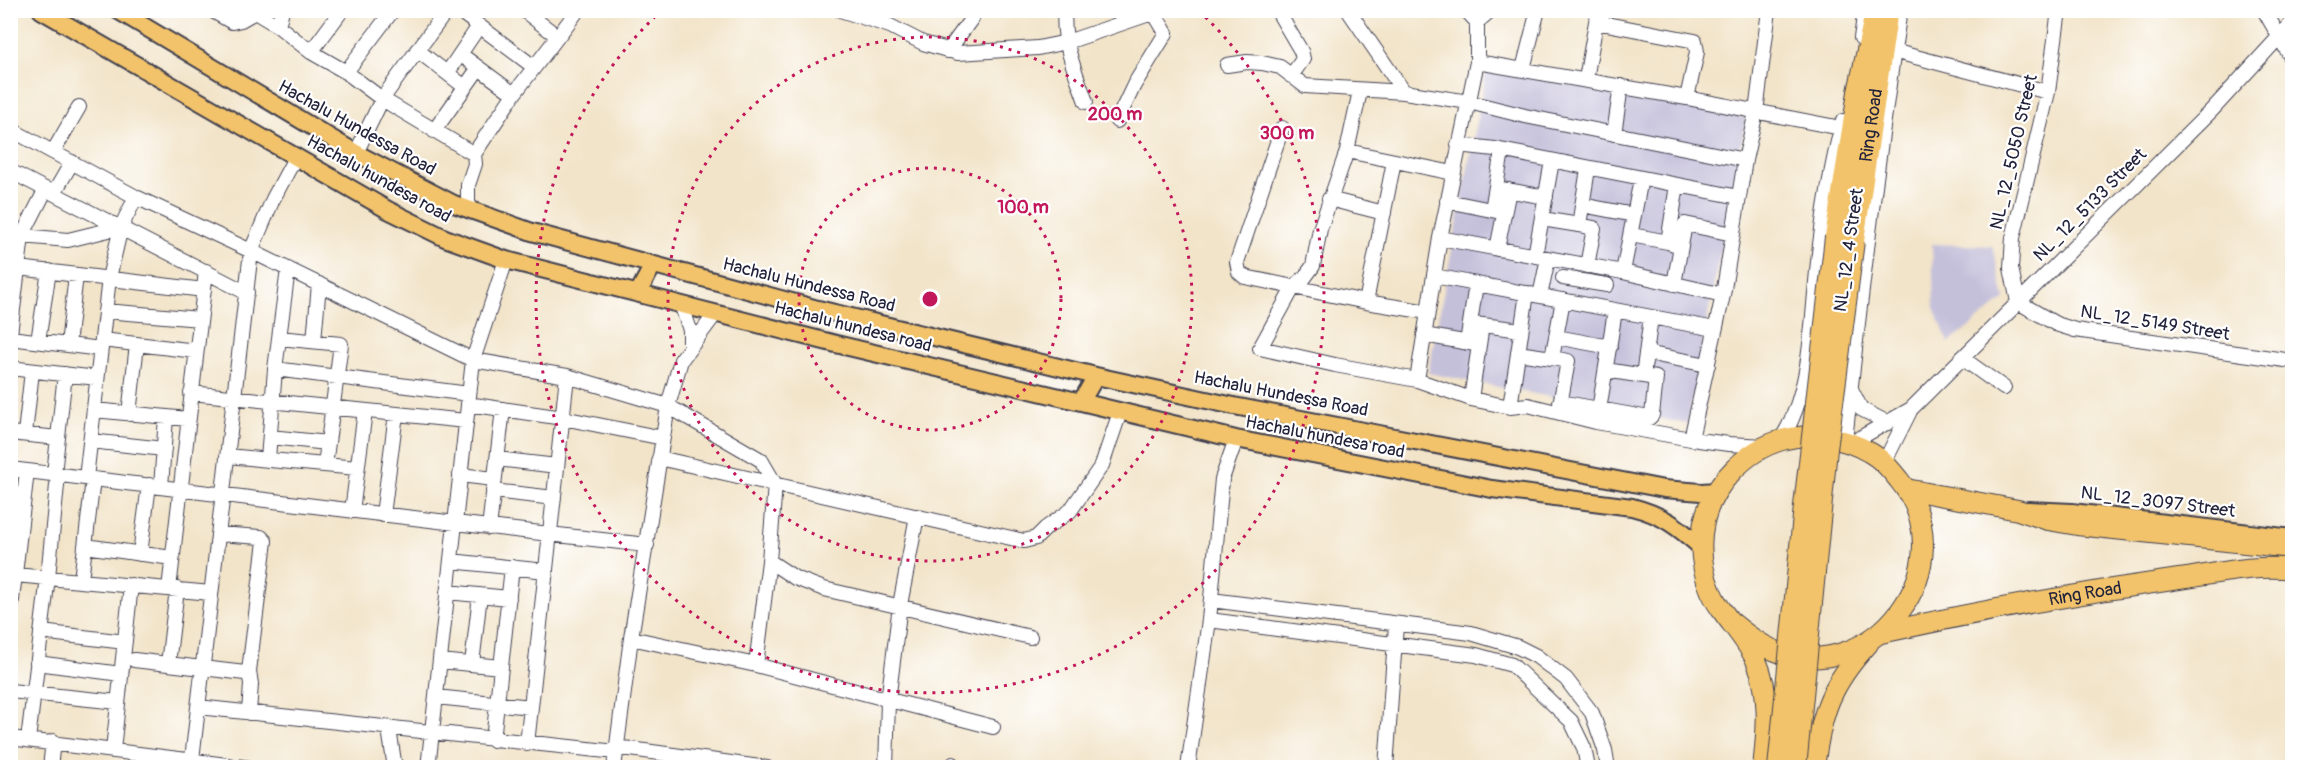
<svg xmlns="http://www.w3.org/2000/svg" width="2303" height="778" viewBox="0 0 2303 778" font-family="Pangolin,sans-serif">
<rect width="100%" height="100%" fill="#fff"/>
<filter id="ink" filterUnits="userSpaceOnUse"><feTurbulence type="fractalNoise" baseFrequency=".0167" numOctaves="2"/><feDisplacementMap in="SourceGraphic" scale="12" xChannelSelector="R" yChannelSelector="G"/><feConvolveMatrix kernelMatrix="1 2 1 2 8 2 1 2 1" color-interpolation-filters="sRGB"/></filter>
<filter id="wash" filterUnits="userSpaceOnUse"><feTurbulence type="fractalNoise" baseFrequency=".008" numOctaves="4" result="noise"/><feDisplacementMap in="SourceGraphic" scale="24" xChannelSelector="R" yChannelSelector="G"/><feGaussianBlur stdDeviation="1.35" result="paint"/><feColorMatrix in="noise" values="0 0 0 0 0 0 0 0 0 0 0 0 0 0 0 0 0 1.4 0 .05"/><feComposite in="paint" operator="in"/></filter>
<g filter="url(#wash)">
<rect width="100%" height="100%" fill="#f2e4c9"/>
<path fill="#c5c0da" d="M1487,69L1746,118L1687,424L1428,373Z
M1932,244L1992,246L2005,299L1949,343L1934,308Z"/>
</g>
<g filter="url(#ink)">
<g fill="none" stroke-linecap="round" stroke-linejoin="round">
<defs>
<path id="minor" d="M211,10L232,22L241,20L255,12L278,26L311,52L346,72L382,99L474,154
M458,10L534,67
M523,10L557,36
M840,10L890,26L923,43L958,53L1038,48L1067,42L1161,10
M1065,10C1061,41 1076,73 1086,102
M1277,10L1301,51L1303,59L1291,76
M1348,10L1404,92
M1466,10L1477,22
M1598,10L1596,22L1695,41L1697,52L1687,98
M2264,10L2292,59
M278,26L282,10
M1861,38L1865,10
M417,50L465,87
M948,51L972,18
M1893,51L2048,92
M311,52L342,10
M460,54L514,94
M1477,62V22L1491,10
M1227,65L1247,62L1262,63L1280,67L1305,86L1404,92L1469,102L1525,116L1745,160
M1523,69L1538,10
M346,72L393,10
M448,72L479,26
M1586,79L1596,22
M1360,91L1347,151L1320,229L1313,266L1305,277L1293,288L1260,348L1335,365L1417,380L1471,399L1510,407L1528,405L1596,422L1691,439L1729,444L1766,446
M1117,121L1134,85L1166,33L1154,13
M1282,128L1237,262L1239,272L1245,277L1366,302L1428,312
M10,129L136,197L251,251L473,360L567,376L668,406L761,460L775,484L769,561L756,665
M434,131L478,69
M1614,134L1621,86
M1458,145L1495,149L1739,197
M1347,151L1453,173
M53,152L79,107
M356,153L382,99L447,10
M10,171L247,293
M1501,189L1546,197
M54,193L72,162
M1329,199L1384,213
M1447,201L1501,212
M1582,205L1634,215
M468,209V185L475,164L474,154L514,94L578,10
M1492,210L1502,151
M1542,219L1579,225
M10,235L68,240L121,227
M1631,235L1668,242
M1440,238L1623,272L1723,295
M1681,246L1685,224L1733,234
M1497,249L1509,190
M1535,256L1552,161
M1587,266L1594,228L1579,225L1588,169
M10,267L204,290
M1623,272L1641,179
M1434,276L1715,329
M1563,278L1607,285
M1674,284L1681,246L1668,242L1677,185
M1540,296L1548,258
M1366,302L1394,161
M2018,302L2011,268L2013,238L2048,92L2059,10
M2018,302L2056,324L2075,330L2292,361
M681,304L690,330V346
M105,311L200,319
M1475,324L1521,330
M10,334L22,236L46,189
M1424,335L1475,344
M1556,337L1610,347
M10,338L101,349
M279,338L341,344L325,465
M102,340L196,351
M38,341L49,271
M314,341L319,284
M1467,343L1476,284
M68,345L76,275
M1518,353L1552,358
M1646,353L1708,365
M1962,358L2004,388
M10,368L97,378
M275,369L469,394
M1643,376L1651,317
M1417,380L1440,238L1477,62L1687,98L1841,128
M1851,389L1861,409L1888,423
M191,393L466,421
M1471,399L1482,325
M1560,402L1649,418L1652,415L1656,378L1606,370
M468,404L563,418L663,438
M1510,407L1527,293
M94,410L188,419
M1559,410L1568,361L1552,358L1563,300
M1599,410L1615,311
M129,414L137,344
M10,433L58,438
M25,434L32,371
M270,437L328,443
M1691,439L1723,295L1745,160L1756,112L1769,10
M1781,440C1813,388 1811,321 1818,262C1823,215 1831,167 1843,121
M90,441L164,449
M1845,441C1860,297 1878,154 1900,10
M1851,443L1911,409L2212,110L2292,23
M227,456L357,468
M659,458L1024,541L1036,538L1046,528L1070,511L1102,465L1120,412
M268,459L275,369L288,269
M497,459L557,466
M1884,463L1911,409
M10,469C223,494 435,522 647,545
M54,474L65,374
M460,475L494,479
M86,478L109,278L121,227L136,197
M161,487L166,417
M493,491L554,498
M352,511L365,411
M383,515L396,414
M489,528L503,409
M85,546L172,558
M140,554L149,485
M451,561L546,571
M769,561L795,578L824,589L1030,637
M15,575L211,593
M81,580L93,479
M169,589L206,271
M447,592L509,598
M1211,600L1471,633L1518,647L1536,656L1566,679L1592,713L1605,750L1608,768
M10,617L27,471
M1209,620L1476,655L1512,665L1571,721L1584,748L1588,768
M41,632L125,642
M631,638L756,665L993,727
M134,660L245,673L249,671L265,541L261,537L218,534
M440,661L501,667
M37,663L121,674
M168,664L177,589
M472,664L480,595
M10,691L118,702
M436,697L531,707
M198,707L616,752
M249,713L251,684L249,671
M389,729L395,768
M10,738L251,768
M28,740L48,577L58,475
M493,740L512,567
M527,744L567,376
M616,747L767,768
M113,750L131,585
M50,768L53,741
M191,768L251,251L273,199L296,156
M428,768L473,360L506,260
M614,768L631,638L668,406L681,360L716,313
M886,768L888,701L900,605L917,516
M952,768L953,764
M1188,768L1209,620L1222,479L1236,439
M1386,768L1396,625"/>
<path id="major" d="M41,10L388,210L445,238L506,260L836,344L1081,402L1236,439L1492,489L1632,507C1663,515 1677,526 1701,547
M117,10L356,153L454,204L532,232L814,308L1096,376L1234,406L1664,489L1701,492L1717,491
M638,293L653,265
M1081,402L1096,376
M2028,510L2072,512L2292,538"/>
<g id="highway">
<path d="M1835,237L1858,92L1873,22"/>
<path id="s1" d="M1854,241L1888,10"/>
<path d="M1906,489L2018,510L2048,520L2077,525L2292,548"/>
<path d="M1731,622C1744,633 1757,643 1773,650C1873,690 1969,564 1899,480C1890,469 1882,459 1869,452C1843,437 1811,432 1782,440C1746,450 1712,485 1704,522C1697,552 1704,587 1723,612C1734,627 1748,643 1756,660C1771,693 1767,732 1763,768"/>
<path id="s2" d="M1881,633C1980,611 2079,593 2179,579C2215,574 2256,564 2292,569"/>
<path d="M1814,768C1821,713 1830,685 1868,644"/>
</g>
</defs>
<use href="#minor" stroke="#413f50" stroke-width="16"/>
<use href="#major" stroke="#413f50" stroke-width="20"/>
<use href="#highway" stroke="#413f50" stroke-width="22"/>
<use href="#minor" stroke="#fff" stroke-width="14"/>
<use href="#major" stroke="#f2c36a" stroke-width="16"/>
<use href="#highway" stroke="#f2c36a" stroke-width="20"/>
<defs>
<path id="highway-bridge" d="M1778,768L1804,506L1835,237
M1796,768L1827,449L1854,241"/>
</defs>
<use href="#highway-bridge" stroke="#413f50" stroke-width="22" stroke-linecap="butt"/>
<use href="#highway-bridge" stroke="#f2c36a" stroke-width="20"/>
</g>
</g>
<g fill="none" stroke="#c2185b" stroke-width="3" stroke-dasharray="3 6">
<circle cx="930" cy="299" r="131"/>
<circle cx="930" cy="299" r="262"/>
<path d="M1199 11A394 394 0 1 1 661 11"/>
</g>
<g text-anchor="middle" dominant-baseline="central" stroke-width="4.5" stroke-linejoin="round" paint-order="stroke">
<g font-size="18" fill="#22223b" stroke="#fff">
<text stroke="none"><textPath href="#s1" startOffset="117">Ring Road</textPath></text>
<text transform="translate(357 128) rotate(29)">Hachalu Hundessa Road</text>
<text transform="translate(2014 152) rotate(-77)">NL_12_5050 Street</text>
<text transform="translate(379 179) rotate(29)">Hachalu hundesa road</text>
<text transform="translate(2090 205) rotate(-45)">NL_12_5133 Street</text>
<text transform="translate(1849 250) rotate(-82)">NL_12_4 Street</text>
<text transform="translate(809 285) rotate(14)">Hachalu Hundessa Road</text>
<text transform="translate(2155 323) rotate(9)">NL_12_5149 Street</text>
<text transform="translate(853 327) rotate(14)">Hachalu hundesa road</text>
<text transform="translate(1281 394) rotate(11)">Hachalu Hundessa Road</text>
<text transform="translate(1325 437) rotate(11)">Hachalu hundesa road</text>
<text transform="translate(2158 502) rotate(7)">NL_12_3097 Street</text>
<text stroke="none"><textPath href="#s2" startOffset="208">Ring Road</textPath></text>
</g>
</g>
<circle cx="930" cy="299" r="9" fill="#c2185b" stroke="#fff" stroke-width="3"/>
<g font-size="18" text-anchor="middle" font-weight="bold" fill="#c2185b" stroke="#fff" stroke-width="4.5" stroke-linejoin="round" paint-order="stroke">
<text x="1115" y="120">200 m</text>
<text x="1287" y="139">300 m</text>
<text x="1023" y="213">100 m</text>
</g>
<rect width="2303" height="778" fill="none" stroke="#fff" stroke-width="36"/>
</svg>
